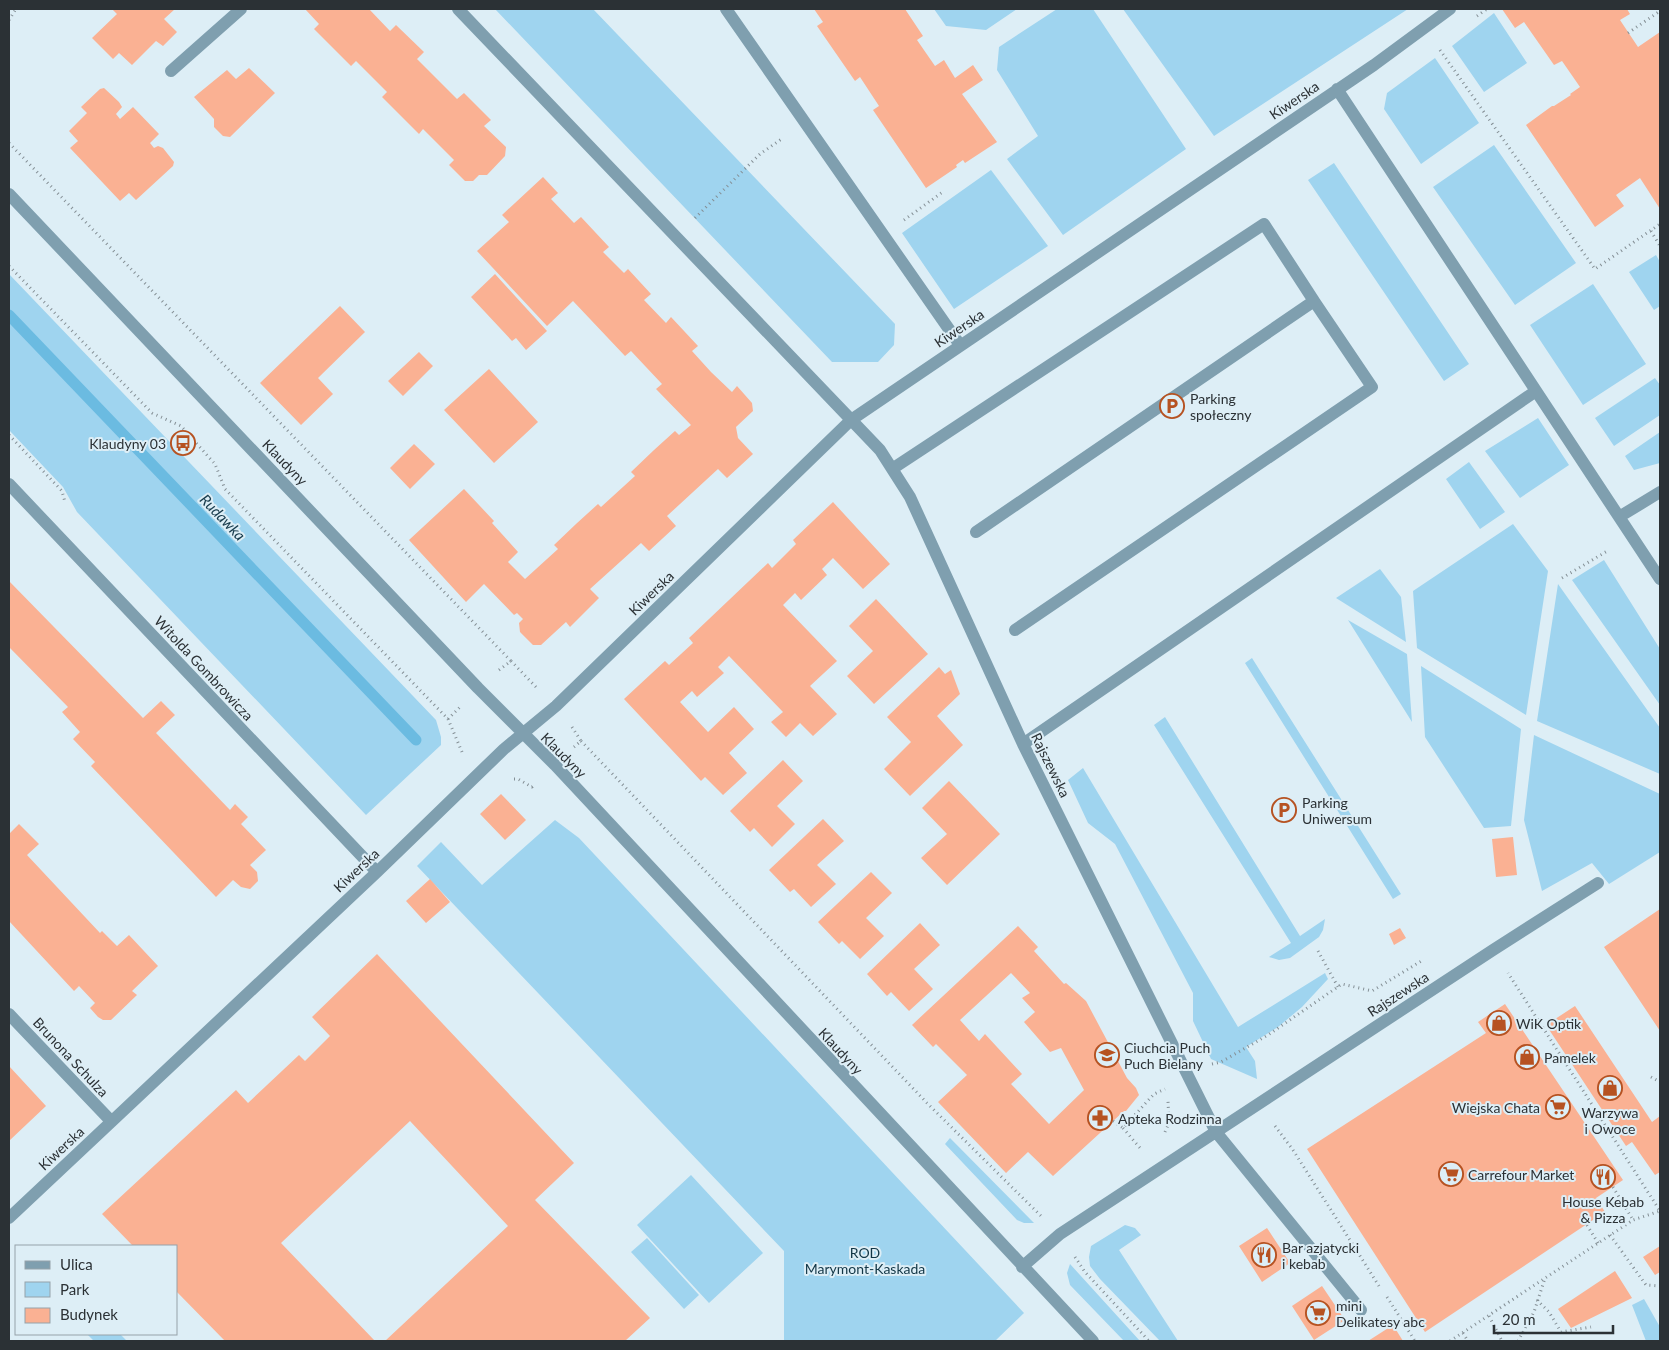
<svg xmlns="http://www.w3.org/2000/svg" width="1669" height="1350" viewBox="0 0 1669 1350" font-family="Lato,sans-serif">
<rect width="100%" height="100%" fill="#ddeef6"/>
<path fill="#9fd4ef" d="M495,9H593L895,324L894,345L878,362H832Z
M934,9H1017L986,30L946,26Z
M1057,9H1093L1186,149L1063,235L1007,159L1038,136L997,70L999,47Z
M1123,9H1408L1214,136Z
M1494,13L1527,63L1484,92L1452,46Z
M1435,58L1479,123L1421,164L1384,109L1387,93Z
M1494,145L1576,263L1515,305L1433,187Z
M1334,163L1469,364L1444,381L1308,180Z
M991,170L1048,246L954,309L902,233Z
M1656,255L1660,262V306L1654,310L1629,272Z
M9,274L436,720L441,737V745L366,815L77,512L63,487L9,430Z
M1593,284L1646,364L1583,405L1530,325Z
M1655,378L1660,385V415L1614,446L1595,418Z
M1538,418L1569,465L1520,498L1485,451Z
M1660,432V463L1634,470L1625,456Z
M1469,462L1505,512L1480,529L1446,479Z
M1513,524L1548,571L1526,715L1417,648L1413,591Z
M1604,560L1660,649V705L1572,580Z
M1380,569L1401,597L1406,642L1336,598Z
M1558,584L1660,728V774L1537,721Z
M1348,620L1407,654L1412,722Z
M1252,658L1401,894L1393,899L1245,663Z
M1421,666L1521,729L1511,826L1484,828L1425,737Z
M1165,717L1300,936L1325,919L1323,930L1319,937L1290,958L1279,960L1269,957L1291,943L1154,725Z
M1534,735L1660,794V852L1609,884L1592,863L1542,891L1524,820Z
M1083,768L1238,1027L1325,973L1328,979L1302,1007L1278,1027L1246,1047L1255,1061L1257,1079L1211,1059L1193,1021V993L1115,844L1088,823L1068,780Z
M555,820L579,838L1024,1313L995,1341H784V1251L417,866L441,842L482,885Z
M950,1138L1034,1223H1024L1017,1220L945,1144Z
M691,1175L763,1253L709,1303L637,1225Z
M1125,1225L1135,1228L1141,1235L1119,1250L1178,1341H1160L1100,1279L1090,1266L1089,1257L1091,1246Z
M647,1238L699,1295L684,1309L631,1252Z
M1070,1264L1140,1341H1124L1070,1285L1067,1273Z
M1644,1299L1660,1327V1341H1646L1632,1305Z
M87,1334H120L127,1341H94Z"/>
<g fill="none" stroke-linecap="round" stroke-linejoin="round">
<path stroke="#6bbbe1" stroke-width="11" d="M9,315L416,740"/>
</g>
<path fill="#fab193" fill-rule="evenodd" d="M112,9H175L164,19L177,32L163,46L156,41L132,65L119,53L113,59L92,38L117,14Z
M305,9H369L390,31L396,25L424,52L417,59L457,99L464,93L491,120L484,126L506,147L505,156L487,175H479L473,181H465L449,165L454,160L423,129L419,134L382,97L387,92L356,61L351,66L314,29L319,24Z
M814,9H905L923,36L917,40L935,66L944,60L955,78L973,65L983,80L962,94L997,142L965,163L963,160L956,165L957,167L926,188L873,110L879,106L860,77L855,81L817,26L823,22Z
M1502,9H1627L1630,14L1620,20L1638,47L1660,32V209L1640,178L1616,195L1624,206L1595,227L1526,125L1552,106H1554L1571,95L1570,94L1580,87L1562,61L1554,65L1524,22L1515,28Z
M249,68L275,93L230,137L223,136L214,127V119L194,97L227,70L236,79Z
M104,88L119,102L122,107L116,114L120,119L133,107L159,134L150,143L154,148L158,146L163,148L174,162L173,166L136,200L129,193L120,201L70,148L78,141L69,131L87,113L81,107L100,89Z
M543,177L558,193L551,199L574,223L581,217L609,247L603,252L624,273L628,269L651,294L644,300L666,323L671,317L698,346L692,351L711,372L732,392L737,386L752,403L753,411L736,427L738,438L753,454L727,478L718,469L667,516L676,526L649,551L641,543L590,589L599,598L570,627L566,622L541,645H533L520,632L519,623L523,619L517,613L514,615L484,584L466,602L409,540L464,489L494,521L492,523L518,552L508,562L525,579L558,549L554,545L576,524L598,504L601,507L635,476L631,472L654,450L675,431L679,435L691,425L656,389L662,384L646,367L631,351L625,356L573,301L547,326L477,251L509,222L502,215Z
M495,274L547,331L526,350L516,338L512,341L471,297Z
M340,306L365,332L318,378L333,394L301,425L260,383Z
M419,352L433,366L403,396L388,381Z
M489,369L538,422L494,463L444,410Z
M414,444L435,464L410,489L390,468Z
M833,502L890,564L863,589L833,558L822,569L827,575L801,600L795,593L783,605L837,661L810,686L837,714L813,736L800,723L786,737L771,722L783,712L729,656L718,667L724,673L697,697L692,691L680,702L708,732L734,707L754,729L729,753L747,773L723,795L705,777L701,781L624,699L665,661L669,665L693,643L689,638L768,563L772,568L796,544L793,540Z
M9,581L143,718L161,701L175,715L156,733L230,810L235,804L248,817L241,824L266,850L250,865L257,872L258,881L250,889L241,887L233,880L216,897L91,766L95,762L73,739L80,732L62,712L68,707L9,647Z
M876,599L928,654L874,704L847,676L873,651L849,626Z
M939,667L945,674L951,670L960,694L937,716L963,745L910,796L884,769L911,742L887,717Z
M783,760L803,781L777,806L795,824L772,847L754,828L750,832L730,811Z
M949,781L1000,834L947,885L921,858L947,834L922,808Z
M501,794L526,820L505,840L480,814Z
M823,819L844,841L817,865L836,884L811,907L794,889L790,892L769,870Z
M19,824L39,844L27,855L100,933L102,931L117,946L129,935L158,966L132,991L137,995L111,1020H103L98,1017L90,1008L95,1003L79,986L74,991L9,921V832L10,833Z
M1513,837L1517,875L1496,877L1492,839Z
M871,872L892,893L866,918L884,936L860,959L842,941L839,944L818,922Z
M430,879L450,902L426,923L406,901Z
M1660,909V1031L1604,947Z
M920,923L940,945L914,969L933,989L909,1011L891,992L887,996L867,974Z
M1018,926L1038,947L1034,951L1064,984L1066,983L1086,1001L1127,1078L1136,1088L1139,1095L1126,1111H1124L1053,1176L1028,1152L1006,1173L938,1102L967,1075L936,1044L933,1047L912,1025ZM1011,973L1030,993L1022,998L1035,1012L1024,1022L1050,1052L1061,1048L1084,1090L1049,1124L1011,1084L1022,1074L985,1034L979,1041L960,1020Z
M1400,928L1406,938L1394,945L1389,934Z
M377,954L574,1163L535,1200L650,1318L625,1341H385L508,1226L410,1121L281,1243L375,1341H225L176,1291V1246H133L102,1214L236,1090L248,1103L299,1055L305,1061L330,1036L312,1017Z
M1505,1004L1623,1180L1596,1198L1605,1212L1425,1332L1307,1149L1486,1033L1478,1022Z
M1575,1006L1652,1122L1660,1116V1172L1655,1175L1632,1142L1626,1146L1546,1025Z
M9,1066L46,1106L9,1141Z
M1267,1228L1290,1263L1262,1282L1239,1246Z
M1660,1246V1272L1655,1275L1643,1257Z
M1615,1271L1632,1298L1571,1328L1558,1309Z
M1322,1286L1345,1320L1314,1340L1292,1306Z
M1393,1325L1403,1341H1368Z"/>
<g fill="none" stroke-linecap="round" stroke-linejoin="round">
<path stroke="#848f95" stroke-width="3" stroke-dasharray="1 4" stroke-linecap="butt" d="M1477,16L1487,9
M9,20L16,9
M1628,33L1660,11
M1440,50L1595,269L1660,224
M9,143L511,661
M695,218L760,154L783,138
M904,220L944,191
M1651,231L1660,246
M9,266L152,413L181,426L215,464L225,489L448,719L462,752
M9,435L62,491L65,502
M1562,578L1609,550
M499,670L511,661L536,687
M448,719L460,707
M572,727L581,741L574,747
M581,741L927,1103L1041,1216
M514,779H518L532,787L535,784
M1318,951L1338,987
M1212,1064L1221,1062L1268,1035L1342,984L1372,991L1423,960
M1651,1077L1660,1082
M1113,1121L1123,1128L1154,1094L1165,1089
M1275,1126L1293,1150L1379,1286
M1123,1128L1140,1148
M1165,1132L1169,1123L1168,1101
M1613,1187L1633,1220
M1587,1225L1598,1243
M1610,1235L1646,1285L1660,1286
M1075,1257L1085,1272L1149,1341
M1387,1297L1415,1341
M1537,1300L1549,1312L1561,1332L1591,1327
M1489,1316L1502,1341
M1463,1333L1468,1341
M1450,1341L1633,1220L1660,1211L1508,973
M1518,1341L1534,1312L1545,1278"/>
<path stroke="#7f9faf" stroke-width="12" d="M458,9L880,450L910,497L1023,744L1216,1132L1361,1310
M726,9L960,345
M171,71L241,9
M1337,89L1660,579
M9,194L478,688L555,765L1093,1341
M892,469L1264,224L1314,301L976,532
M9,484L377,872
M1619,517L1660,492
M1015,630L1372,387L1314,301
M1023,744L1536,391
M9,1014L111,1121
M9,1218L377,872L504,749L556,706L851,420L1374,65L1450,9
M1022,1267L1060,1234L1493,950L1598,883"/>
</g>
<defs>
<symbol id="parking-ring" viewBox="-11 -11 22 22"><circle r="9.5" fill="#ddeef6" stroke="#b65221" stroke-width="1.5"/><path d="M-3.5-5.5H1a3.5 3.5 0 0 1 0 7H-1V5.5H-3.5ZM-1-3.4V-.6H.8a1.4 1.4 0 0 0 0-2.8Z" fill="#b65221"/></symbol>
<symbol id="bus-ring" viewBox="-11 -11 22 22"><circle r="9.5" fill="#ddeef6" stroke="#b65221" stroke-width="1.5"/><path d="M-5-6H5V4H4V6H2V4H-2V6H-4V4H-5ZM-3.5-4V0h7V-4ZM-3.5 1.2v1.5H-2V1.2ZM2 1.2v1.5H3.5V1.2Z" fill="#b65221"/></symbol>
<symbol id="shop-ring" viewBox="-11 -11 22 22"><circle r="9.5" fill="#ddeef6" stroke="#b65221" stroke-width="1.5"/><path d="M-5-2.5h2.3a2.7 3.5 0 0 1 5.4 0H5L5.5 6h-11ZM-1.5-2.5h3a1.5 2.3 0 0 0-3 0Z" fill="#b65221"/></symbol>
<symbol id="school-ring" viewBox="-11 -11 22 22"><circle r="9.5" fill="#ddeef6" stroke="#b65221" stroke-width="1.5"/><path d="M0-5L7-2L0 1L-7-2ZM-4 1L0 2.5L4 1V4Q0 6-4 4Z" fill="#b65221"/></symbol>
<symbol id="supermarket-ring" viewBox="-11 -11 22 22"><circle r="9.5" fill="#ddeef6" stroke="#b65221" stroke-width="1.5"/><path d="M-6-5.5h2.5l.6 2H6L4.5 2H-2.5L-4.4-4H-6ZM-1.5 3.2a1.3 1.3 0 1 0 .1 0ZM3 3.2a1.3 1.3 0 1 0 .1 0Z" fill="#b65221"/></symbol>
<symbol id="pharmacy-ring" viewBox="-11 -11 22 22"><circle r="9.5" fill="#ddeef6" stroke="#b65221" stroke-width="1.5"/><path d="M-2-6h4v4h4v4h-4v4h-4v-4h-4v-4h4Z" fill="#b65221"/></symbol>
<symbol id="restaurant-ring" viewBox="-11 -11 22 22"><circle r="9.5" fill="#ddeef6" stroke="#b65221" stroke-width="1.5"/><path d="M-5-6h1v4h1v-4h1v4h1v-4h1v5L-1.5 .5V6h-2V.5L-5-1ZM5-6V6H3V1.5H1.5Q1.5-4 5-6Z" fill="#b65221"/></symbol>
</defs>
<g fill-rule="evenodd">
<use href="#parking-ring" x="1158" y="392" width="28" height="28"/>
<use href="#bus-ring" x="169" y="429" width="28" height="28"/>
<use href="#parking-ring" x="1270" y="796" width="28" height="28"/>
<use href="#shop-ring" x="1485" y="1009" width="28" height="28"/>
<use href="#school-ring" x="1093" y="1041" width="28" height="28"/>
<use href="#shop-ring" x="1513" y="1043" width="28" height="28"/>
<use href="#shop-ring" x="1596" y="1074" width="28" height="28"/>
<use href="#supermarket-ring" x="1544" y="1093" width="28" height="28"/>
<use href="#pharmacy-ring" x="1086" y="1104" width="28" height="28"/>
<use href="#supermarket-ring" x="1437" y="1160" width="28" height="28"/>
<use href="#restaurant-ring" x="1589" y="1163" width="28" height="28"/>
<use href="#restaurant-ring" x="1250" y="1241" width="28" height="28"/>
<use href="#supermarket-ring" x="1304" y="1299" width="28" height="28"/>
</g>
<g text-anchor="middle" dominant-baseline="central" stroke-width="4" stroke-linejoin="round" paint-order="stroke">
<g font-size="14" fill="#2b3135" stroke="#ddeef6">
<text transform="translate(1294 100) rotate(-34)">Kiwerska</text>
<text transform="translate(959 328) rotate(-34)">Kiwerska</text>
<text transform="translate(285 462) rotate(46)">Klaudyny</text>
<text transform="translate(651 593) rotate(-44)">Kiwerska</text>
<text transform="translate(204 668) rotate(47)">Witolda Gombrowicza</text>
<text transform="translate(564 755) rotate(45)">Klaudyny</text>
<text transform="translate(1051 765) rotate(64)">Rajszewska</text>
<text transform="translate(356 870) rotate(-43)">Kiwerska</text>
<text transform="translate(1398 994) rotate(-33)">Rajszewska</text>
<text transform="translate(841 1051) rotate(47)">Klaudyny</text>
<text transform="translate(71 1057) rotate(47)">Brunona Schulza</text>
<text transform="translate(61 1148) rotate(-43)">Kiwerska</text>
</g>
<g font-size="14" fill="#2b3135" stroke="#ddeef6" text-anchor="start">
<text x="1190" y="398">Parking<tspan x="1190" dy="16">społeczny</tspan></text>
<text x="166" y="443" text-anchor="end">Klaudyny 03</text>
<text x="1302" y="802">Parking<tspan x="1302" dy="16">Uniwersum</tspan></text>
<text x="1516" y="1023">WiK Optik</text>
<text x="1124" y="1047">Ciuchcia Puch<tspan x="1124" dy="16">Puch Bielany</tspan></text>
<text x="1544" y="1057">Pamelek</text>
<text x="1540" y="1107" text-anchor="end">Wiejska Chata</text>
<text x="1610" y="1112" text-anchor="middle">Warzywa<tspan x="1610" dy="16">i Owoce</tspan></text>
<text x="1118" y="1118">Apteka Rodzinna</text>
<text x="1468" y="1174">Carrefour Market</text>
<text x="1603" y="1201" text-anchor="middle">House Kebab<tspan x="1603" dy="16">&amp; Pizza</tspan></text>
<text x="1282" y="1247">Bar azjatycki<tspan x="1282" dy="16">i kebab</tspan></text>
<text x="1336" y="1305">mini<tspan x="1336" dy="16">Delikatesy abc</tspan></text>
</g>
<g font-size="14" fill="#123646" stroke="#ddeef6">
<text x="865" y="1252">ROD<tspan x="865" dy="16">Marymont-Kaskada</tspan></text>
</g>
<g font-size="15" font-style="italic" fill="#163a4b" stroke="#ddeef6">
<text transform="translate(223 517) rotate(46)">Rudawka</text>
</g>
</g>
<rect width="1669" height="1350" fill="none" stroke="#2b3135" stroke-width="20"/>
<rect x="15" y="1245" width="162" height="90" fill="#ddeef6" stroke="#96a2a9"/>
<rect x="25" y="1261" width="25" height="8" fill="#7f9faf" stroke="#96a2a9"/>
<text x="60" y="1270" font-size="15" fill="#2b3135">Ulica</text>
<rect x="25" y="1282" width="25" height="15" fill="#9fd4ef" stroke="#96a2a9"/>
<text x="60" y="1295" font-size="15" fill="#2b3135">Park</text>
<rect x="25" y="1308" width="25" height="15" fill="#fab193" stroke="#96a2a9"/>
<text x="60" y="1320" font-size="15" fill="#2b3135">Budynek</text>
<path d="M1494 1325v8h119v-8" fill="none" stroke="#2b3135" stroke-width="2.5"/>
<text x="1502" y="1325" font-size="15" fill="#2b3135" stroke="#ddeef6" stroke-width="4" paint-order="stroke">20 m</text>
</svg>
